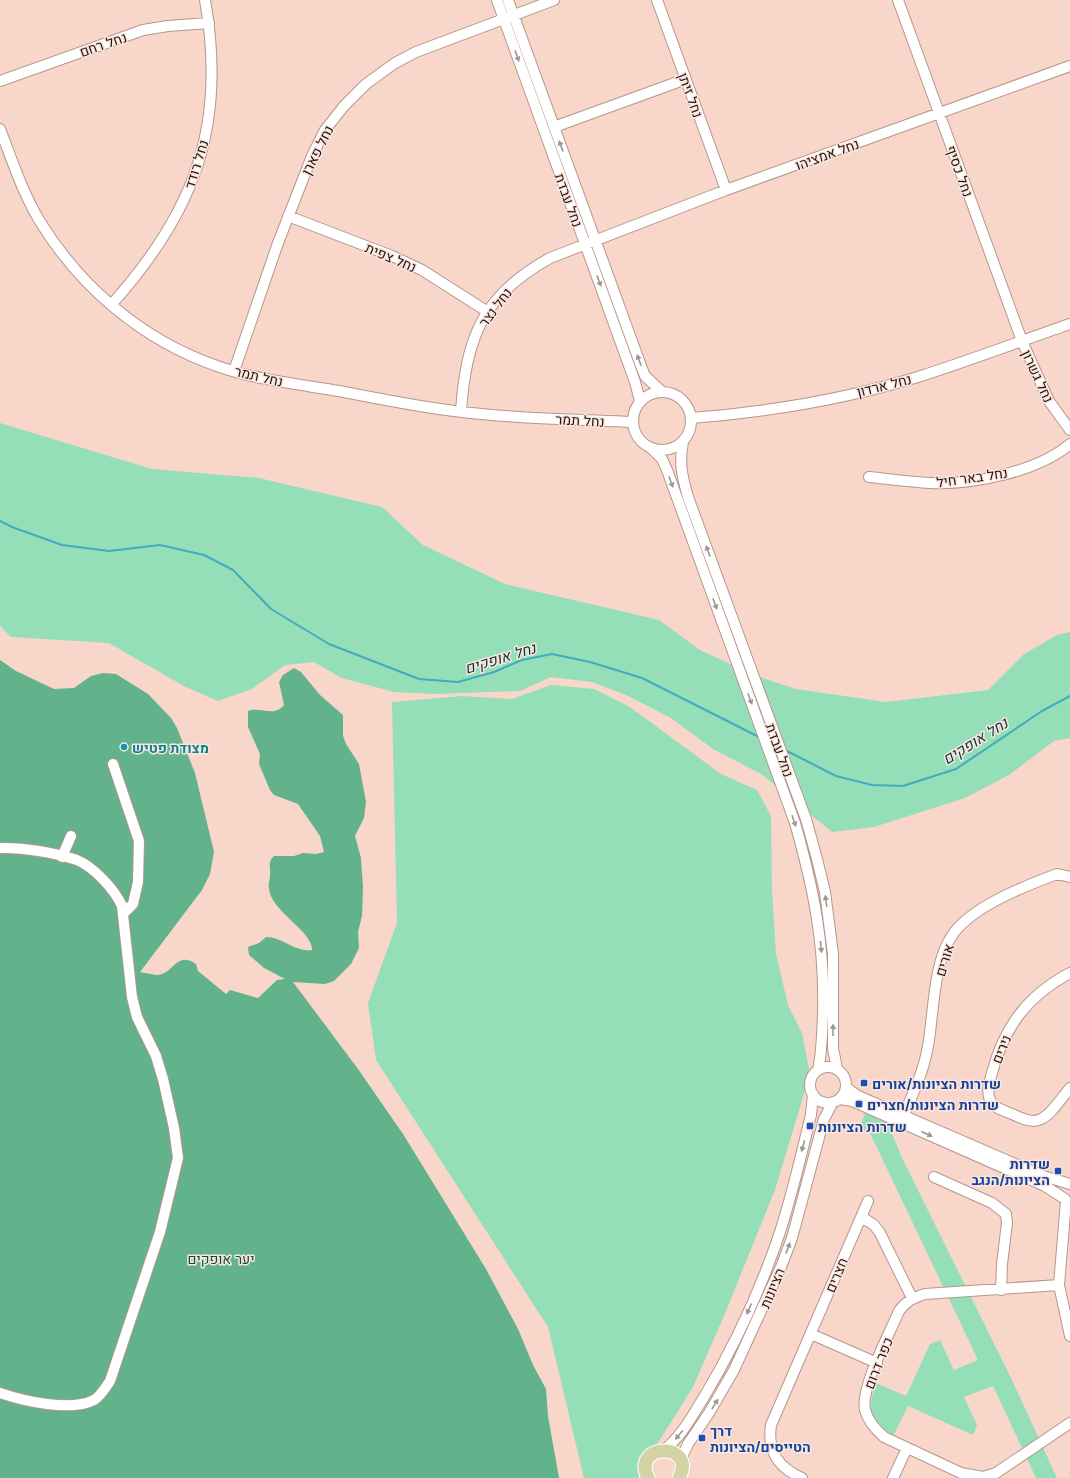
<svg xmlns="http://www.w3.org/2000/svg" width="1070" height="1478" viewBox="0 0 1070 1478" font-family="Inter,Heebo,sans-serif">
<rect width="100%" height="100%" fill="#f8d6ca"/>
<path fill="#95dfb8" d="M0,423L152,469L259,478L382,507L423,545L505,584L659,620L700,650L754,675L796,689L886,702L988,690L1024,654L1057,635L1070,632V738L1054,741L1009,775L965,798L874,827L832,832L761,774L713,749L671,718L626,695L592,682L551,677L520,691L435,694L394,692L342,678L314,662L285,665L252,689L218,701L184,686L109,643L11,637L0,626Z
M551,685L594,689L630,707L721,774L757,790L771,816L772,891L776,954L788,1005L802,1033L810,1074L775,1190L726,1311L693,1387L646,1462L638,1478H584L548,1327L376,1060L368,1003L397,923L392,702L462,696L512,699Z
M866,1112L887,1122L903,1160L1012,1380L1057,1478H1036L993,1386L964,1397L977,1425L973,1435L908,1406L893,1436C868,1422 867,1408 876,1383L906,1396L930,1344L940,1340L954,1370L978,1360L870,1133L859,1128Z"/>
<path fill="#62b28b" d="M0,660L16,671L54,689L74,688L91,676L103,673L116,674L148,694L171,718L177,728L195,773L214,852L210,874L202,890L140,972C145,973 151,974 156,975C173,976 176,950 196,964L198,971L226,994L230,990L258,998L277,980L285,979L264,968L249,955L248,947L259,943L266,937C283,937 296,953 312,950C313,931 270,911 269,888C268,884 270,880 270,876C271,867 267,862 274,856H294L303,853L316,854L324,852L320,836L298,804L274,795L270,790L259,764L260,754L248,727V711C260,706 274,718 284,705L279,682L283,675L294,668L301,672L320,695L343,715V736L346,744L359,764L366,802L364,818L355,836L361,858L363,887L362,916L358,932L359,948L351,964L334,981L325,984L293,982L358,1069L403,1134L486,1269L518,1329L533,1365L546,1389L548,1416L559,1478H0Z"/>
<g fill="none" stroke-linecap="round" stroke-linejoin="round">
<path stroke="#42abbf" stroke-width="2" d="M0,521L12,527L62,545L109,551L160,545L204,555L233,570L271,609L329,644L419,679L458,682L494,672L522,660L552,654L590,662L642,678L759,737
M785,750L836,776L872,785L903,786L956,769L1042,711L1070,696"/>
<defs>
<path id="minor" d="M497,0L635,382L640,401
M508,0L641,366L645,376L661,391
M657,0L726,190
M898,0L1022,341L1049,401L1070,430
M0,81L143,30L168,26L209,23
M554,127L686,79
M0,129C12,160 22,191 39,220C80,287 142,340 217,366C256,380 298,384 339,391C390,401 441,411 492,415C539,419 586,420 632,422
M288,216L392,256L422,270L488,312
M111,305C195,212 227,125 205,0
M234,371L278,243L312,156L325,130L344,106L366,84L395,63L416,52L554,0
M633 421a29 29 0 1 1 58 0a29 29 0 1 1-58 0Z
M461,411C466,337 483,295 550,258L726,190L1070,66
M691,418C768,412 847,399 921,376C971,360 1021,341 1070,324
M683,442C679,463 682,476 688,497L806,819L817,859L825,892L833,954V1048L837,1069
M652,449L662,459L667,470L795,823C814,890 825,945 823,1015C822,1034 822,1052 818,1070
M869,477C889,479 910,482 930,483C972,485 1037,472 1070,444
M113,764L139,841L138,882L133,904L123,914
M0,848C22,847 56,853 77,860C94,867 115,890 122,906L132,997L137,1017L156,1056L163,1079L174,1128L178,1158L160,1232L110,1381C106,1387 100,1397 94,1400C71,1412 23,1401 0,1393
M62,857L71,836
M1070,973C1028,995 1004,1027 992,1073C990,1081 986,1092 990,1100C993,1108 1005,1111 1012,1114C1021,1118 1032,1124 1041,1119C1052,1114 1062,1097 1070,1088
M810 1085a18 18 0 1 1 36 0a18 18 0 1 1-36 0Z
M846,1087L856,1095L1043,1176L1070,1184
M840,1099L852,1101L1045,1186L1065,1199
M904,1114C914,1092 924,1070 928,1046C934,1012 933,962 953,934C973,906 1025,886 1057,874L1070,877
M934,1177L992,1203L1006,1214L1007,1223L1002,1264L1001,1290
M1066,1201L1059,1285L1070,1336
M862,1217L874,1225L880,1233L912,1298
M1059,1285L925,1294C913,1298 906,1301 899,1311C890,1333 860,1388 865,1410C868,1421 876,1430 884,1437L961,1473L983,1477L996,1473L1070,1423
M811,1334L877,1363
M664,1450C682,1436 692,1416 704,1397C734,1347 760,1291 779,1235C792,1196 801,1155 811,1115L813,1094
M680,1461L688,1444L709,1413L734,1370L781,1267L792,1238L824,1119L833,1102
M802,1478C779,1468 767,1452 771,1425L868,1201
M893,1478L907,1448"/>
<path id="major" d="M648,1478C630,1442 698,1442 679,1478"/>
</defs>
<use href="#minor" stroke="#b6968b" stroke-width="12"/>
<use href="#major" stroke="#fff" stroke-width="15"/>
<use href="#minor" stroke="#fff" stroke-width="10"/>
<use href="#major" stroke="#d3d3a5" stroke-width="13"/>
</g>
<defs><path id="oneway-solid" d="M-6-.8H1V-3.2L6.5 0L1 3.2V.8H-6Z"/></defs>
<g fill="#9c9694">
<use href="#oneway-solid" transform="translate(517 56) rotate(70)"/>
<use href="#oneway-solid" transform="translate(561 146) rotate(-110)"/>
<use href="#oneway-solid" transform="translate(599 281) rotate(70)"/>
<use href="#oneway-solid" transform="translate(639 360) rotate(-110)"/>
<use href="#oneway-solid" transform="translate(671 482) rotate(70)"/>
<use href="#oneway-solid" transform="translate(708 551) rotate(-110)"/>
<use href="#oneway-solid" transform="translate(715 604) rotate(70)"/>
<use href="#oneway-solid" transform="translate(750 699) rotate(70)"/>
<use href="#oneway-solid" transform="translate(794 821) rotate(71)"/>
<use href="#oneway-solid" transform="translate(826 901) rotate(-98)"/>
<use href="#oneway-solid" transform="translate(821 947) rotate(84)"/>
<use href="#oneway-solid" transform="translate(833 1030) rotate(-90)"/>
<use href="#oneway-solid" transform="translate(927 1134) rotate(24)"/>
<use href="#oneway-solid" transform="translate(803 1146) rotate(105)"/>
<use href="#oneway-solid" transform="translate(788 1248) rotate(-70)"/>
<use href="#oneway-solid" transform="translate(749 1309) rotate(114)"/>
<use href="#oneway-solid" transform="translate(715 1404) rotate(-59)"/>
<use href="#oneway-solid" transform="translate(679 1435) rotate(129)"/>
</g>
<circle fill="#0f9aa8" stroke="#fbe6df" stroke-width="1.5" cx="124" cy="747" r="4"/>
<g fill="#1a4fb4" stroke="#fbe6df" stroke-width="1.5">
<rect x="860" y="1079" width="8" height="8" rx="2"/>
<rect x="855" y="1100" width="8" height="8" rx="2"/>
<rect x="806" y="1122" width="8" height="8" rx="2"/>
<rect x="1054" y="1167" width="8" height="8" rx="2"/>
<rect x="698" y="1434" width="8" height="8" rx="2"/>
</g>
<g text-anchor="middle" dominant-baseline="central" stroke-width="3" stroke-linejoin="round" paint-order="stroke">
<g font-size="14" fill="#221612" stroke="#fbe6df">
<text transform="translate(103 44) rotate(-19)">נחל רחם</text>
<text transform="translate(691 95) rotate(70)">נחל זיתן</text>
<text transform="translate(317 150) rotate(-63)">נחל פארן</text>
<text transform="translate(827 154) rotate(-20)">נחל אמציהו</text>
<text transform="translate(196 164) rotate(-73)">נחל רודד</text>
<text transform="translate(960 171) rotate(70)">נחל כסיף</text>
<text transform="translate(569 200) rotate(70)">נחל עבדת</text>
<text transform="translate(391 257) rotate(23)">נחל צפית</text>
<text transform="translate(495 307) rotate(-53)">נחל נצר</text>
<text transform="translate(259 376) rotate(13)">נחל תמר</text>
<text transform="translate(1038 376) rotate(65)">נחל גשרון</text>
<text transform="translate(884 385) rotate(-14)">נחל ארדון</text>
<text transform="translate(580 420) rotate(3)">נחל תמר</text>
<text transform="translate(972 477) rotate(-8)">נחל באר חיל</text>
<text transform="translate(780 750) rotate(70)">נחל עבדת</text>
<text transform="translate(944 960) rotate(-73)">אורים</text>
<text transform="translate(1001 1049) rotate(-68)">נירים</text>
<text transform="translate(836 1275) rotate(-67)">חצרים</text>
<text transform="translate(772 1288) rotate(-67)">הציונות</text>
<text transform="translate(878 1363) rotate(-68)">כפר דרום</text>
</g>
<g font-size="14" font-weight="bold" fill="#0d838f" stroke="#fbe6df" text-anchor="start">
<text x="132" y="747">מצודת פטיש</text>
</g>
<g font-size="14" font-weight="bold" fill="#164399" stroke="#fbe6df" text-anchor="start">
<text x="872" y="1083">שדרות הציונות/אורים</text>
<text x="867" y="1104">שדרות הציונות/חצרים</text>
<text x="818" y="1126">שדרות הציונות</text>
<text x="1050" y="1163" text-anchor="end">שדרות<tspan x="1050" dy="16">הציונות/הנגב</tspan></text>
<text x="710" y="1430">דרך<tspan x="710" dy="16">הטייסים/הציונות</tspan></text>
</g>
<g font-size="14" fill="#0d4e33" stroke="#fbe6df">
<text x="221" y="1258">יער אופקים</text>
</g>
<g font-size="15" font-style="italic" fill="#03363e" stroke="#fbe6df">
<text transform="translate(500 658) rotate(-17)">נחל אופקים</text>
<text transform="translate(975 741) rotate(-32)">נחל אופקים</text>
</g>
</g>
</svg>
